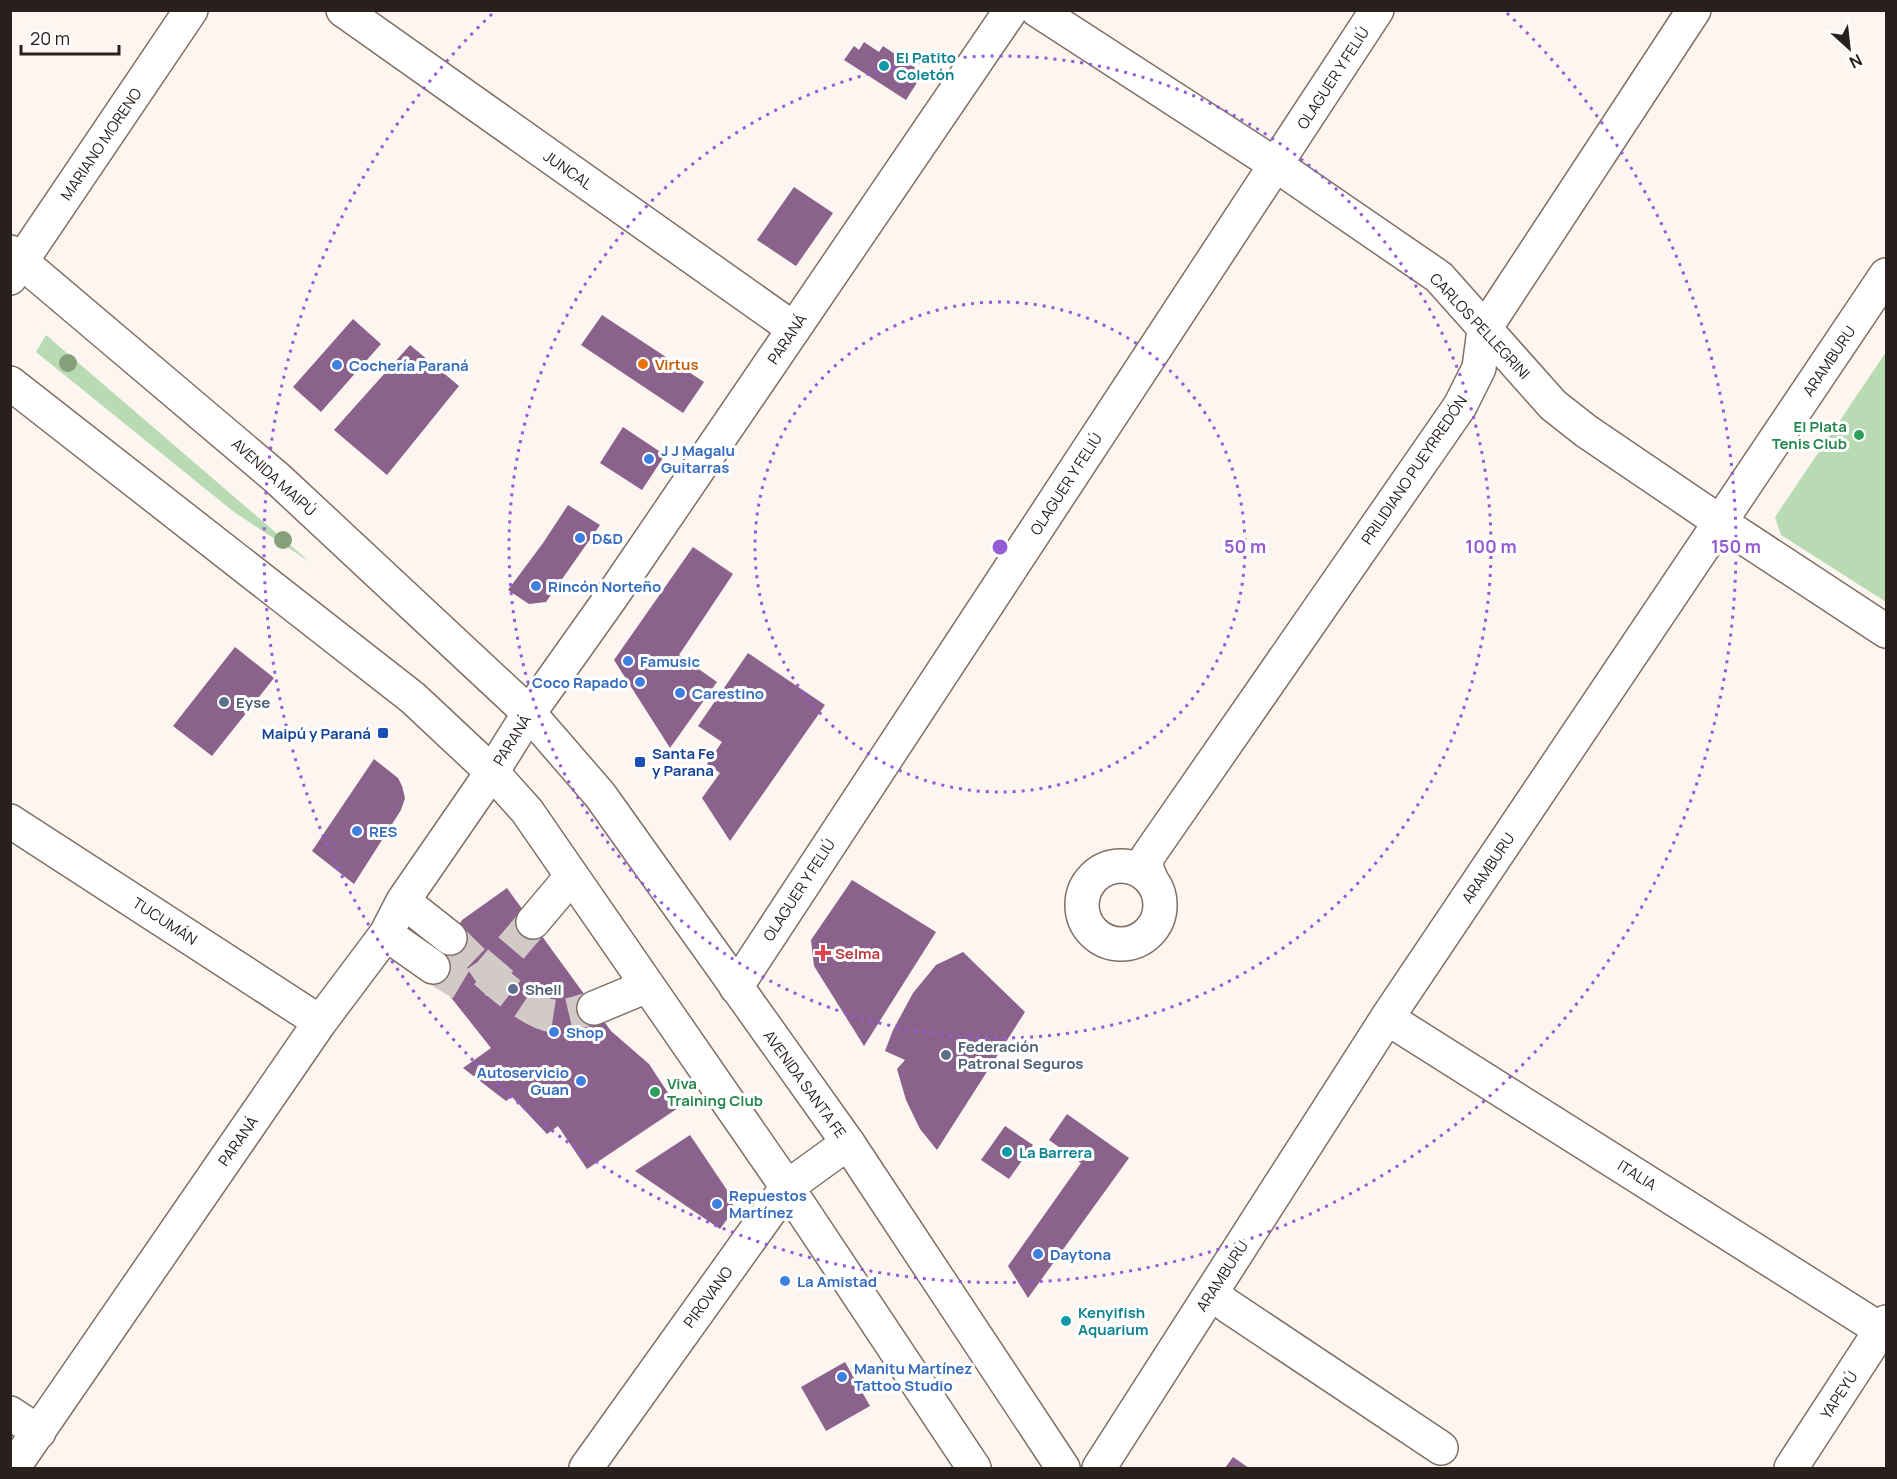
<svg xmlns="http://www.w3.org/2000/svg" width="1897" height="1479" viewBox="0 0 1897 1479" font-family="Manrope,sans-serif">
<rect width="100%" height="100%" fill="#fdf5f0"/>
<path fill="#b8dbb3" d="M46,335L310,562L234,512L36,352Z
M1886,352V602L1781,535L1775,517Z"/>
<path fill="#8a628c" d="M864,42L879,52L883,46L923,73L906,100L844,60L854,46L859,50Z
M794,187L833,213L796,266L757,240Z
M602,315L704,382L683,413L581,345Z
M353,319L381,344L321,412L293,387Z
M410,345L459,386L387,475L334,430Z
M623,427L665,455L642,490L600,463Z
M568,505L600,525L546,602L529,604L508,590L543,543Z
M693,547L733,574L679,655L717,682L670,748L614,660Z
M235,647L274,678L212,756L173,726Z
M748,653L825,705L730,841L702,798L720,773L707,764L722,742L698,726Z
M374,759L398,778L402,786L405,798L401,810L354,884L312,851Z
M852,880L936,932L864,1046L814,966L811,940Z
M507,888L611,1031L649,1064L678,1108L587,1169L558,1126L547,1134L512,1097L506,1101L463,1068L491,1048L430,971L462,920Z
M963,952L1025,1012L937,1150L920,1129L906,1100L897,1069L905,1060L885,1051L893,1030L913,993L936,965Z
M1067,1114L1129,1158L1028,1298L1008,1266L1081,1163L1049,1140Z
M1005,1126L1033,1145L1009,1179L981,1160Z
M690,1135L731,1196L734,1210L720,1229L635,1171Z
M845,1362L870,1406L826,1431L801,1387Z
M1233,1457L1249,1468H1225Z"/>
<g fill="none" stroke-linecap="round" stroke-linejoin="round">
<path stroke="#d2cac6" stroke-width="33" stroke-dasharray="33 16" stroke-linecap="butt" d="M450,938C471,959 524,1013 553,1016C565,1018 582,1010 594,1008
M433,967L463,985L476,983L489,974L533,922"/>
<defs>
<path id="minor" d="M343,10L794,329
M1037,10L1276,165L1439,277L1553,405L1586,431L1720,522L1886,631
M10,278L191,10
M10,821L320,1022
M1082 905a39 39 0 1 1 78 0a39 39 0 1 1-78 0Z
M1152,881L1146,867L1148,856L1460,406L1479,368L1484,330L1694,10
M403,901L450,938
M533,922L571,877
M386,934L433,967
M736,987L1377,10
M594,1008L647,986
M1387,1018L1886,1333
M1211,1293L1228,1306L1441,1448
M10,1413L39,1432
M13,1468L320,1022L386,934L403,901L492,772L529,713L612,596L1011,10
M586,1468L787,1187L848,1143
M1099,1468L1387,1018L1886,275
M1791,1468L1886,1322"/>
<path id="major" d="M10,252L277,478L529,713L600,795L848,1143L1063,1468
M10,383L413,698L492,772L527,811L787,1187L974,1468"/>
</defs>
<use href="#minor" stroke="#806f64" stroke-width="36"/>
<use href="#major" stroke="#806f64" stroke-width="36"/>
<use href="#minor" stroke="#fff" stroke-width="33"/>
<use href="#major" stroke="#fff" stroke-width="33"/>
</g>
<g fill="#86a07c">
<circle cx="68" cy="363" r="9"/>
<circle cx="283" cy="540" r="9"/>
</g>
<g fill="none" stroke="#945bd3" stroke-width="3" stroke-dasharray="3 6">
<circle cx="1000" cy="547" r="245"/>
<circle cx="1000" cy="547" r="491"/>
<path d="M1507 13A736 736 0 1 1 493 13"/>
</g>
<g fill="#0f9aa8" stroke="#fff" stroke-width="2">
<circle cx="884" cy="66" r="6"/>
<circle cx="1007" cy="1152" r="6"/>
<circle cx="1066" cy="1321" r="6"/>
</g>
<circle fill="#e8710a" stroke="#fff" stroke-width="2" cx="643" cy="364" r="6"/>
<g fill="#3f7fe0" stroke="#fff" stroke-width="2">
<circle cx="337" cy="365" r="6"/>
<circle cx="649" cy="459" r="6"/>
<circle cx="580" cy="538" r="6"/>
<circle cx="536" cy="586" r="6"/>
<circle cx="628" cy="661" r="6"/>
<circle cx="640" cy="682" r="6"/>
<circle cx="680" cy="693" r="6"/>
<circle cx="357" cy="831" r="6"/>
<circle cx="554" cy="1032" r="6"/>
<circle cx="581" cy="1081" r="6"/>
<circle cx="717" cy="1204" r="6"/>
<circle cx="1038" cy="1254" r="6"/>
<circle cx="785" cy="1281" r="6"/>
<circle cx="842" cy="1377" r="6"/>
</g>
<g fill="#2e9e5b" stroke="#fff" stroke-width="2">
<circle cx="1859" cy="435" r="6"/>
<circle cx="655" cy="1092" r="6"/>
</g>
<g fill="#5c6f8a" stroke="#fff" stroke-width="2">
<circle cx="224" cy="702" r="6"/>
<circle cx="513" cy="989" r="6"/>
<circle cx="946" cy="1055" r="6"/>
</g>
<g fill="#1a4fb4" stroke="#fff" stroke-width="2">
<rect x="377" y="727" width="12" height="12" rx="3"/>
<rect x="634" y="756" width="12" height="12" rx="3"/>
</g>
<path fill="#e0444e" stroke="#fff" stroke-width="2" d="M820 944h6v6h6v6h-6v6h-6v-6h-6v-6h6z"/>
<g text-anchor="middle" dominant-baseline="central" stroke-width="6" stroke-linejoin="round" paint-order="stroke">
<g font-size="15" font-weight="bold" fill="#0d838f" stroke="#fff" text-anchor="start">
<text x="896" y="57">El Patito<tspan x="896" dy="17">Coletón</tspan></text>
<text x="1019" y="1152">La Barrera</text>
<text x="1078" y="1312">Kenyifish<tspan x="1078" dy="17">Aquarium</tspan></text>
</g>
<g font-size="15" fill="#27201c" stroke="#fff">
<text transform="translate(1333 78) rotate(-57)">OLAGUER Y FELIÚ</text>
<text transform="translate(101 144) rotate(-56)">MARIANO MORENO</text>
<text transform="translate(568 170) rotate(35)">JUNCAL</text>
<text transform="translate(1480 326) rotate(47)">CARLOS PELLEGRINI</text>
<text transform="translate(787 339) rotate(-56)">PARANÁ</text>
<text transform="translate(1829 361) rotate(-56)">ARAMBURU</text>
<text transform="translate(1414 470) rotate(-56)">PRILIDIANO PUEYRREDÓN</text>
<text transform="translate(274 477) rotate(42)">AVENIDA MAIPÚ</text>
<text transform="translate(1066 484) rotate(-57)">OLAGUER Y FELIÚ</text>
<text transform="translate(512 740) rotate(-58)">PARANÁ</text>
<text transform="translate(1488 868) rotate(-56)">ARAMBURU</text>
<text transform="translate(799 890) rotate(-57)">OLAGUER Y FELIÚ</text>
<text transform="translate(165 921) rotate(33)">TUCUMÁN</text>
<text transform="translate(805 1084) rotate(54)">AVENIDA SANTA FE</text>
<text transform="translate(238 1141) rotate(-55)">PARANÁ</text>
<text transform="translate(1637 1175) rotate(32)">ITALIA</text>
<text transform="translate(1222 1276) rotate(-57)">ARAMBURU</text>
<text transform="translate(708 1297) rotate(-54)">PIROVANO</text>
<text transform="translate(1839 1395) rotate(-57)">YAPEYÚ</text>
</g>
<g font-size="15" font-weight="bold" fill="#c56008" stroke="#fff" text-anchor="start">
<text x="655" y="364">Virtus</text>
</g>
<g font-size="15" font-weight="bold" fill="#366cbe" stroke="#fff" text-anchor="start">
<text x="349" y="365">Cochería Paraná</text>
<text x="661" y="450">J J Magalu<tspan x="661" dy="17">Guitarras</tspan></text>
<text x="592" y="538">D&amp;D</text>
<text x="548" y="586">Rincón Norteño</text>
<text x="640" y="661">Famusic</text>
<text x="628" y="682" text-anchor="end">Coco Rapado</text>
<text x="692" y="693">Carestino</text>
<text x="369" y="831">RES</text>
<text x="566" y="1032">Shop</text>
<text x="569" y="1072" text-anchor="end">Autoservicio<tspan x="569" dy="17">Guan</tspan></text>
<text x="729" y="1195">Repuestos<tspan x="729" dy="17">Martínez</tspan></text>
<text x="1050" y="1254">Daytona</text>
<text x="797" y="1281">La Amistad</text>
<text x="854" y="1368">Manitu Martínez<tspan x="854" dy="17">Tattoo Studio</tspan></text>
</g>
<g font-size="15" font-weight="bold" fill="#27864d" stroke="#fff" text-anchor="end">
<text x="1847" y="426">El Plata<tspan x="1847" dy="17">Tenis Club</tspan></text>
<text x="667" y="1083" text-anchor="start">Viva<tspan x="667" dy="17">Training Club</tspan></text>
</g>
<g font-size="15" font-weight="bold" fill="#4e5e75" stroke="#fff" text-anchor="start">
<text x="236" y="702">Eyse</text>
<text x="525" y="989">Shell</text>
<text x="958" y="1046">Federación<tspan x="958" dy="17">Patronal Seguros</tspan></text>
</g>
<g font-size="15" font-weight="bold" fill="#164399" stroke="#fff" text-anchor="end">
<text x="371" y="733">Maipú y Paraná</text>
<text x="652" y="753" text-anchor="start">Santa Fe<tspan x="652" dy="17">y Parana</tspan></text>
</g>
<g font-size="15" font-weight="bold" fill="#be3a42" stroke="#fff" text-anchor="start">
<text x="835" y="953">Selma</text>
</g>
</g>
<circle cx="1000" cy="547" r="9" fill="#945bd3" stroke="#fff" stroke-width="3"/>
<g font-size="18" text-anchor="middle" font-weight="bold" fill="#945bd3" stroke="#fff" stroke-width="6" stroke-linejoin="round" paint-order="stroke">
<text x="1245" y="553">50 m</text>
<text x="1491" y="553">100 m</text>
<text x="1736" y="553">150 m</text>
</g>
<rect width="1897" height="1479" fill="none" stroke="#27201c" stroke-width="24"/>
<g transform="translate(1849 48) rotate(153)" stroke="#ffffff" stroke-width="4.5" paint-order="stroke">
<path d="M0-4.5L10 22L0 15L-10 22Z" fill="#27201c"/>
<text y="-9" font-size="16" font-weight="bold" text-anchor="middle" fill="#27201c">N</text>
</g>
<path d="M21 45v9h98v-9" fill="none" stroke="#27201c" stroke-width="3"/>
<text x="30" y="45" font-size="18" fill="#27201c" stroke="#ffffff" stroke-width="4.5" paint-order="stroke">20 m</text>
</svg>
